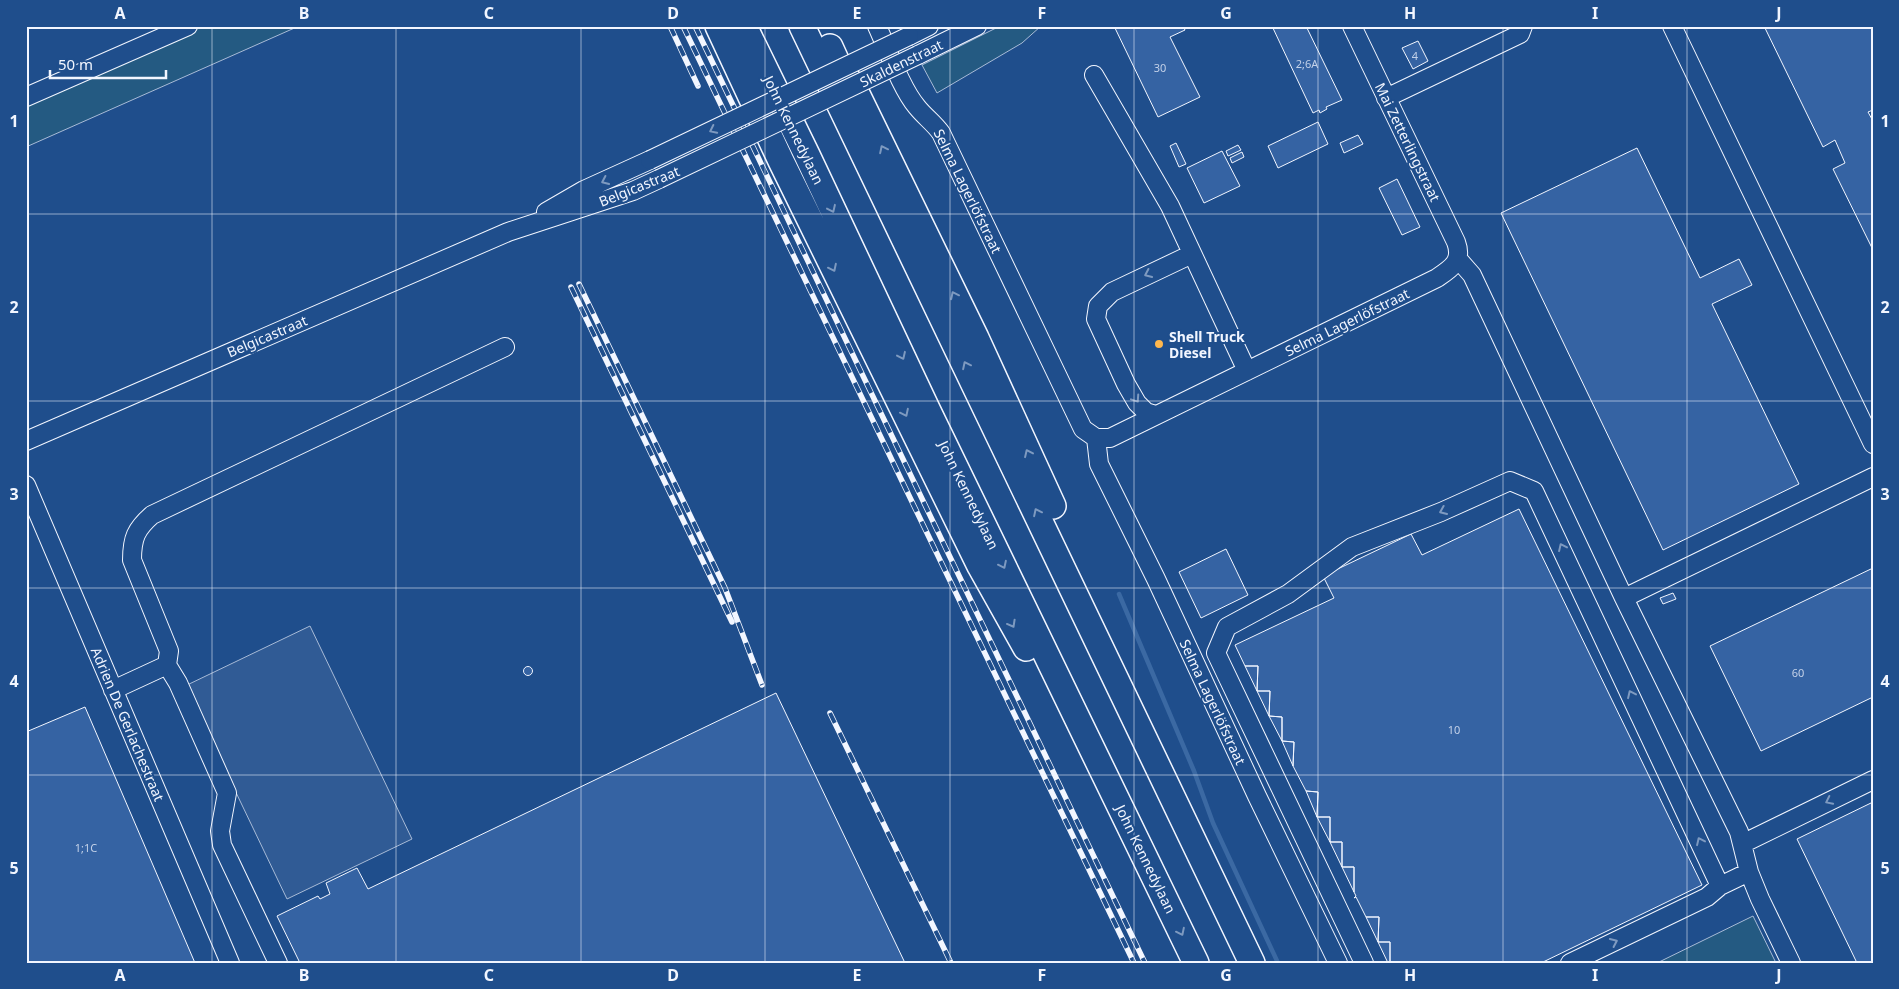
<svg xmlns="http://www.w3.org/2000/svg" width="1899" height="989" viewBox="0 0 1899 989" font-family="'Noto Sans',sans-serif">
<rect width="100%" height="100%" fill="#1f4e8c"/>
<path fill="#245a82" stroke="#a8bbd7" d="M201,26H299L26,147V103Z
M1000,26H1041L1022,43L937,93L922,65Z
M1753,916L1776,963H1657Z"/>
<path fill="#305b95" stroke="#a8bbd7" d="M310,626L412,839L287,899L185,686Z"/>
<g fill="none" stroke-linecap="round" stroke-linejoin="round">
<path stroke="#3b69a3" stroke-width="4.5" d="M1119,594L1194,771L1213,823L1278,963"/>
</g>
<path fill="#3563a3" stroke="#f2f6ff" d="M1114,26H1183L1185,30L1170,37L1200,97L1158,117Z
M1272,26H1306L1342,100L1326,107L1327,109L1320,113L1319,110L1313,113Z
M1873,26V110L1868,112L1873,121V250L1833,169L1845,163L1835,140L1823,147L1764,26Z
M1418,41L1428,61L1413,69L1402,48Z
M1318,122L1328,144L1278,168L1268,146Z
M1358,135L1363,144L1344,153L1340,143Z
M1176,143L1186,164L1179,167L1170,146Z
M1238,145L1241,150L1228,156L1226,151Z
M1637,148L1700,278L1739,259L1752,285L1712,304L1799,484L1663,550L1501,213Z
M1222,151L1240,186L1204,203L1187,168Z
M1242,152L1244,157L1232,163L1230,158Z
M1397,179L1420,227L1402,235L1379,188Z
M1519,509L1702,885L1541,963H1390V942H1378L1379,917H1366L1356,897L1354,898L1356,896L1354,892V867H1342V842H1330V817H1317L1318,792L1306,791L1293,766L1294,742L1282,741V717L1269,716L1270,691H1257L1258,666H1245L1235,645L1334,598L1323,576L1411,534L1422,555Z
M1226,549L1248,595L1201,618L1179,572Z
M1873,568V697L1761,751L1710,646Z
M1673,593L1676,599L1663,604L1660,598Z
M1245,666H1258L1257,691Z
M523.5 671a4.5 4.5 0 1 1 9 0a4.5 4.5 0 1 1-9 0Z
M1257,691H1270L1269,716Z
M776,693L905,963H300L277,916L318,896L320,899L330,894L326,883L357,868L368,889Z
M85,707L195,963H26V732Z
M1269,716L1282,717V741Z
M1282,741L1294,742L1293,766Z
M1306,791L1318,792L1317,817Z
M1873,802V963H1857L1797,839Z
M1317,817H1330V842Z
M1330,842H1342V867Z
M1342,867H1354V892Z
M1366,917H1379L1378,942Z
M1378,942H1390V963H1388Z"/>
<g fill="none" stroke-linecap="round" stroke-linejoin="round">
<defs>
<path id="minor" d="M877,26C888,50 901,88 917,107C925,117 934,123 941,133L1083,429L1096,438H1110L1437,278C1452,268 1463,261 1456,242L1352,26
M1672,26L1873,444
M909,36L929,26
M918,55L977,26
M1094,75L1170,206L1247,371
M26,97L188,26
M1386,98L1520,34L1523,26
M546,212L584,190L650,160
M1458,259L1472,275L1624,598L1739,832L1749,872L1760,899L1791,963
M1156,415L1146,412L1137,403L1126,384L1096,319L1098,306L1112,292L1192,254
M1096,438L1099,464L1156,579L1257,796L1338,963
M26,441L508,232L633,191L659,179
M26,485L230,963
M1624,598L1873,477
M167,665L178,683L227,793L220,831L222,845L278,963
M113,690L167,665L169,651L132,560C132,538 136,529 152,515L505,347
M1742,844L1873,780
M1364,963L1216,653L1227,627L1288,594L1352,547L1441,512L1510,481L1534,491L1720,886
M1570,963L1707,897L1720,886L1749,872"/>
<path id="highway" d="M718,26L781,161L980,566L1026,648
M744,26L807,155L928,411L1196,963
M802,26L1252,963
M830,47L840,69L853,86L976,338L1053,506"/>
</defs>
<use href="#minor" stroke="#f2f6ff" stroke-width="20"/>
<use href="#highway" stroke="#f2f6ff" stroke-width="28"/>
<use href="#minor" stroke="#1f4e8c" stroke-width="18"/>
<use href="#highway" stroke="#1f4e8c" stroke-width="25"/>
<defs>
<path id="rail" d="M670,26L698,86
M683,26L1134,963
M695,26L1145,963
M579,284L725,588L762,685
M571,287L732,622
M830,713L951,963"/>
</defs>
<use href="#rail" stroke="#f2f6ff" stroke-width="5.5"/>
<use href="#rail" stroke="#1f4e8c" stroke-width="4" stroke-dasharray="11" stroke-linecap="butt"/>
<defs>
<path id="minor-bridge" d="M650,160L909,36
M659,179L918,55"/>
</defs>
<use href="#minor-bridge" stroke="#f2f6ff" stroke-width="20" stroke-linecap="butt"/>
<use href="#minor-bridge" stroke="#1f4e8c" stroke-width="18"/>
</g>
<defs><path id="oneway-chevron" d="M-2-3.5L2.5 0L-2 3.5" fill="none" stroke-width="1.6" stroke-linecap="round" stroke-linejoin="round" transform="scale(1.25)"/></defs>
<g stroke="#7e9ac0">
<use href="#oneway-chevron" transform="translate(713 130) rotate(154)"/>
<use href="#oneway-chevron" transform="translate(883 149) rotate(-116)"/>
<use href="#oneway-chevron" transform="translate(605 181) rotate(155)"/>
<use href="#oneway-chevron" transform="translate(832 209) rotate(65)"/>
<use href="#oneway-chevron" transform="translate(833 268) rotate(64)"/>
<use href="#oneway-chevron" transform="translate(1148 274) rotate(155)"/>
<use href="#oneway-chevron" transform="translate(954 295) rotate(-116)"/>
<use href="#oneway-chevron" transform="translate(902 356) rotate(65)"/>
<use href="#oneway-chevron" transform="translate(966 365) rotate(-116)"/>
<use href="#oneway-chevron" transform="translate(1136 399) rotate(56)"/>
<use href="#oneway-chevron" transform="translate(905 413) rotate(64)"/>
<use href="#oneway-chevron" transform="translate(1028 453) rotate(-115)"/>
<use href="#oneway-chevron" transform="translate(1443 511) rotate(157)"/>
<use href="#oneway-chevron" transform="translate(1037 512) rotate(-116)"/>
<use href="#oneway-chevron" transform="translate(1562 547) rotate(-115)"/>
<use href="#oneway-chevron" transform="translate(1003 565) rotate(64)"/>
<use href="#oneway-chevron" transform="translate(1012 624) rotate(61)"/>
<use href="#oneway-chevron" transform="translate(1631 694) rotate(-115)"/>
<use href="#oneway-chevron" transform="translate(1829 801) rotate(154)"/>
<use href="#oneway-chevron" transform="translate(1700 841) rotate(-115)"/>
<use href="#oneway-chevron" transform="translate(1181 932) rotate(64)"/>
<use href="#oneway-chevron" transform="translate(1614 942) rotate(-25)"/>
</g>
<path fill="none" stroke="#f2f6ff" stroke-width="1" stroke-opacity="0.55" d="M212,26V963M396,26V963M581,26V963M765,26V963M950,26V963M1134,26V963M1318,26V963M1503,26V963M1687,26V963M26,214H1873M26,401H1873M26,588H1873M26,775H1873"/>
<circle fill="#ffb74d" stroke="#1f4e8c" stroke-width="2" cx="1159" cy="344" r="5"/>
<g text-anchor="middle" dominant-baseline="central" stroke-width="4" stroke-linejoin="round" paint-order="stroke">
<g font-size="11" fill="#c3d1e8">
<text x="1415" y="55">4</text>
<text x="1307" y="63">2;6A</text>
<text x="1160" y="67">30</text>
<text x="1798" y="672">60</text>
<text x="1454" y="729">10</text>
<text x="86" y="847">1;1C</text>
</g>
<g font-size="14" fill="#f2f6ff" stroke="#1f4e8c">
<text transform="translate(901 63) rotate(-26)">Skaldenstraat</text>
<text transform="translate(794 130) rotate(64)">John Kennedylaan</text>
<text transform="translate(1408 142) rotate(64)">Mai Zetterlingstraat</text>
<text transform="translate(639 186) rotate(-22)">Belgicastraat</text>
<text transform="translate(968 191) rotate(64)">Selma Lagerlöfstraat</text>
<text transform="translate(1347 322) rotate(-26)">Selma Lagerlöfstraat</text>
<text transform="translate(267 336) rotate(-23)">Belgicastraat</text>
<text transform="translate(969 495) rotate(64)">John Kennedylaan</text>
<text transform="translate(1213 702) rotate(65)">Selma Lagerlöfstraat</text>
<text transform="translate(128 724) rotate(67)">Adrien De Gerlachestraat</text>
<text transform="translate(1146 859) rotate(64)">John Kennedylaan</text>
</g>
<g font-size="14" font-weight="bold" fill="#f2f6ff" stroke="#1f4e8c" text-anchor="start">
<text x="1169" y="336">Shell Truck<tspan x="1169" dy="16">Diesel</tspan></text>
</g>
</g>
<rect width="1899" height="989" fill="none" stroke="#1f4e8c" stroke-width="55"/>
<path d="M50 70v8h116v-8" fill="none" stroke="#f2f6ff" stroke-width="2.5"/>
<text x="58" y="70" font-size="15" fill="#f2f6ff" stroke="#1f4e8c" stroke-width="4" paint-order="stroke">50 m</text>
<rect x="28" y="28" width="1844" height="934" fill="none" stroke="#f2f6ff" stroke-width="2"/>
<g font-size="16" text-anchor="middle" font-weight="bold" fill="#f2f6ff">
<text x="120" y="19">A</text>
<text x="304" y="19">B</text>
<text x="489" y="19">C</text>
<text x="673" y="19">D</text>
<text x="857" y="19">E</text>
<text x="1042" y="19">F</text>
<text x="1226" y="19">G</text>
<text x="1410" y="19">H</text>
<text x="1595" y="19">I</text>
<text x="1779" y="19">J</text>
<text x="14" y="127">1</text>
<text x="1885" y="127">1</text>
<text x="14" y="313">2</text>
<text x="1885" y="313">2</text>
<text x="14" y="500">3</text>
<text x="1885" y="500">3</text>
<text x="14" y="687">4</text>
<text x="1885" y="687">4</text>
<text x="14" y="874">5</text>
<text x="1885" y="874">5</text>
<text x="120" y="981">A</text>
<text x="304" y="981">B</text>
<text x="489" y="981">C</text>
<text x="673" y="981">D</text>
<text x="857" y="981">E</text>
<text x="1042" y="981">F</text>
<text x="1226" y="981">G</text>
<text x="1410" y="981">H</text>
<text x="1595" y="981">I</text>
<text x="1779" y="981">J</text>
</g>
</svg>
